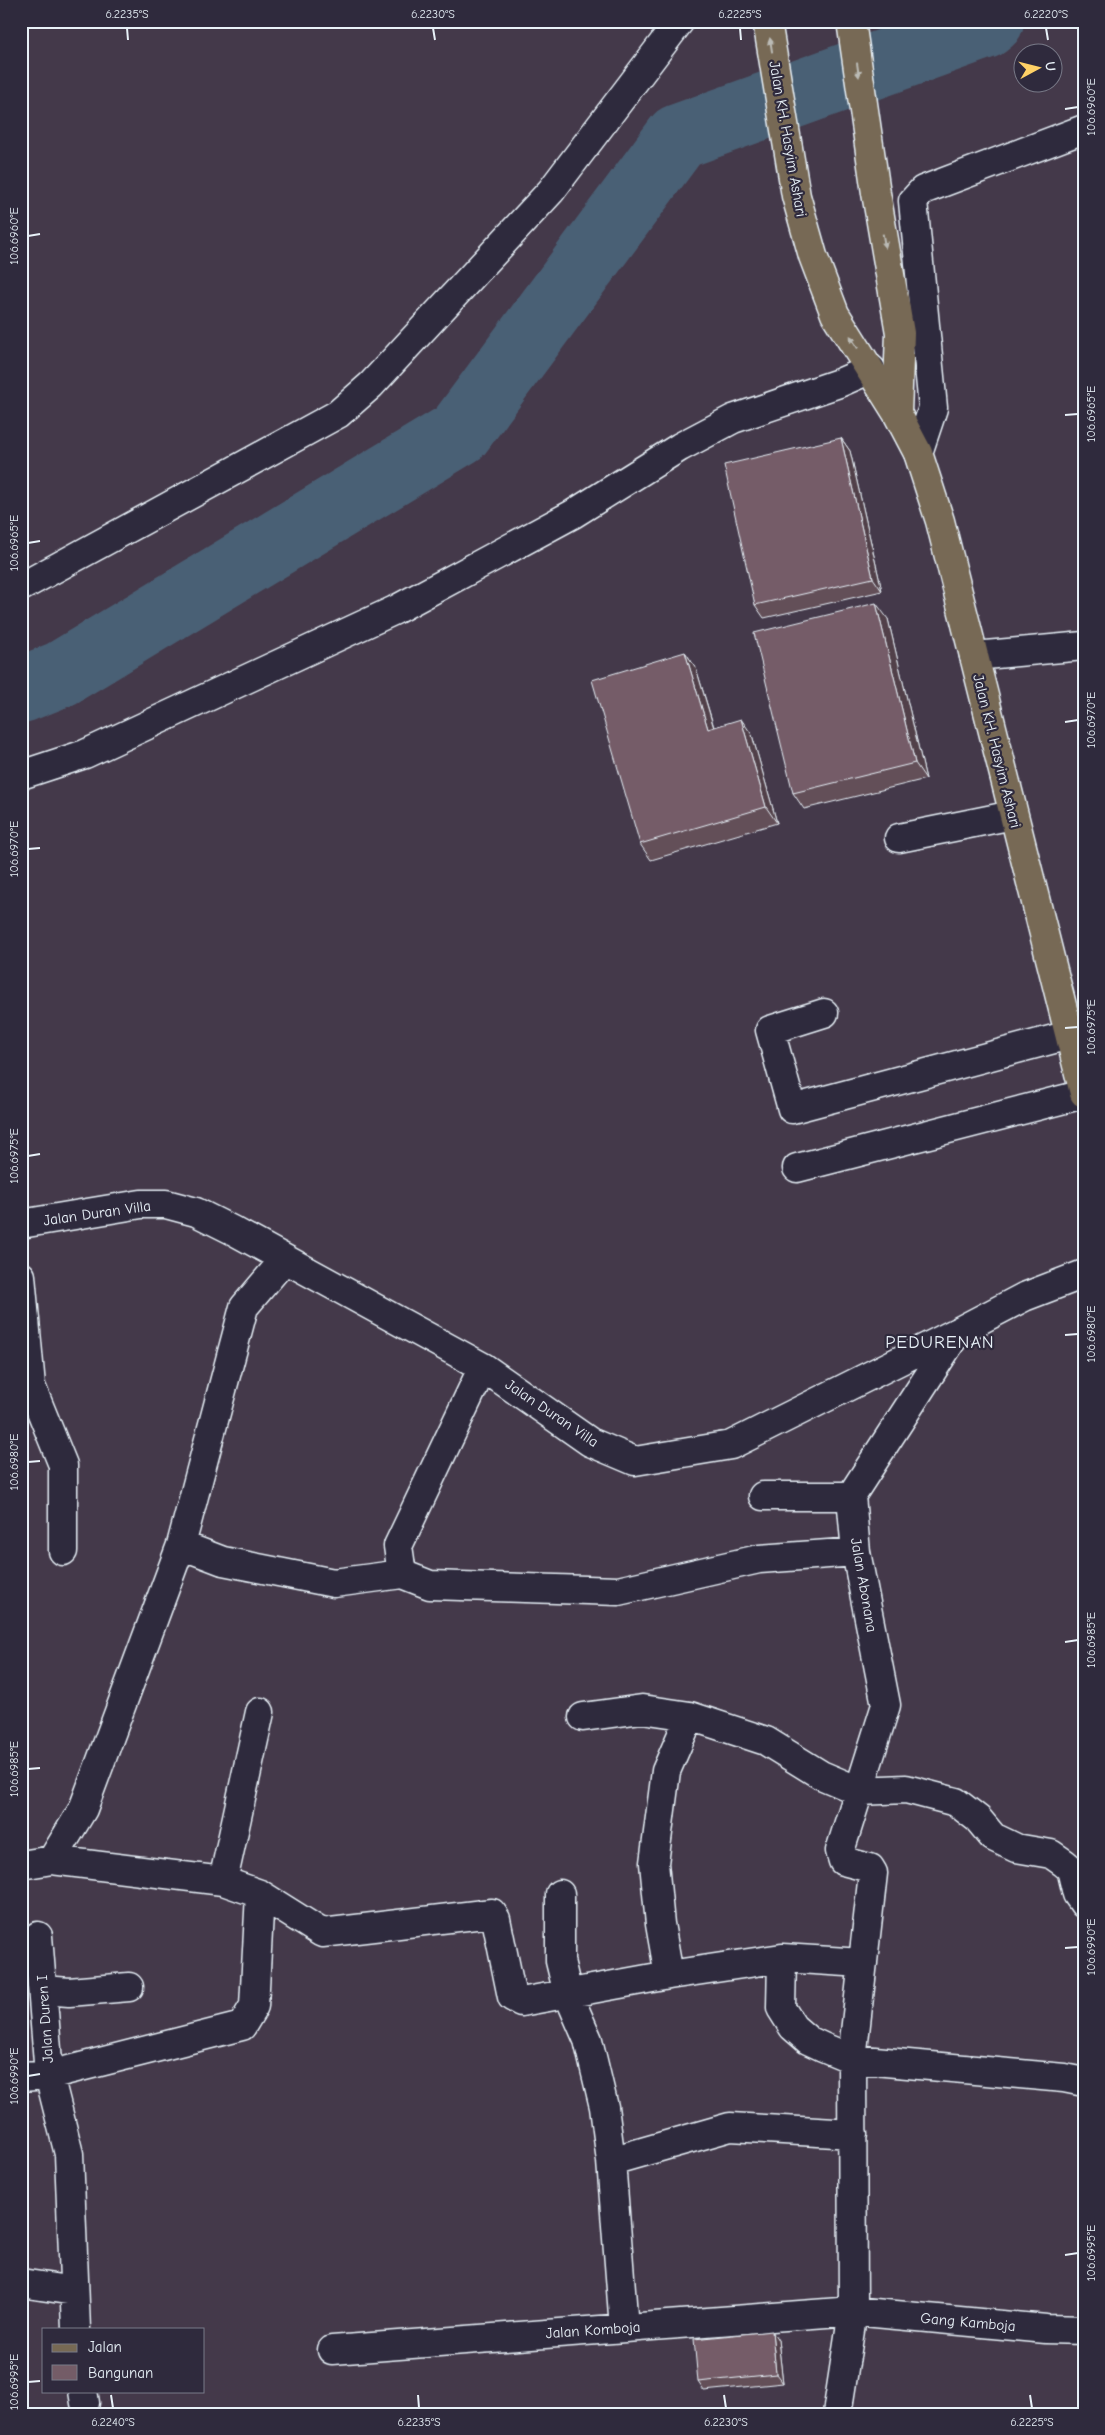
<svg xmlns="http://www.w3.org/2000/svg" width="1105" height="2435" viewBox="0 0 1105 2435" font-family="'Comic Neue',sans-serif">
<rect width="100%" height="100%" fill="#44394a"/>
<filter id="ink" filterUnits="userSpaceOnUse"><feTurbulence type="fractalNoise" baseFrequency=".02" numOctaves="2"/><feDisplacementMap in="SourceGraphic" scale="10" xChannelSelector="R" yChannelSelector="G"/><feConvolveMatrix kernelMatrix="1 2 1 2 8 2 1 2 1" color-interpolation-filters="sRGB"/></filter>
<g filter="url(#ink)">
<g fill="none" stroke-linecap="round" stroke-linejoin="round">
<path stroke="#4a6175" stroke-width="66" d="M21,690L61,674L459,433L678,137L985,26L991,21"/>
<defs>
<path id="minor" d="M918,453L933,408L913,201L923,190L1084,129
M21,587L338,414L371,385L551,191L680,21
M974,656L1084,646
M21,775L85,754L395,610L573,514L680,447L733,419L839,383L871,369
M899,838L1013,815
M824,1013L770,1030L792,1109L1069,1035
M797,1168L1084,1094
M21,1224L141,1204H166L196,1212L232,1230L483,1367L590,1442L635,1461L731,1445L957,1332L1024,1297L1084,1274
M21,1276L31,1386L63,1465V1551
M763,1496H851
M181,1545L223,1561L334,1583L402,1574L430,1585L618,1591L759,1559L856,1552
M402,1574L398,1546L483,1367
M583,1717L642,1709L690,1716L766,1741L821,1775L859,1791L906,1789L956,1802L978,1819L993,1837L1016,1848L1051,1854L1064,1863L1071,1869L1077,1894L1084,1904
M52,1860L83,1809L181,1545L244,1307L284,1260
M21,1865L52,1860L223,1881L260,1894L322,1933L492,1913L496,1919L512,1997L521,2002L669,1975L660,1924L654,1863L666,1771L690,1716
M223,1881L260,1712
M560,1894V1961L568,1994L588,2040L604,2107L611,2161L624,2328
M782,1958L781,2008L793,2027L808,2040L823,2047L852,2059L1064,2078L1084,2082
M669,1975L782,1958L863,1963
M44,1990L69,1992L129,1987
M21,2077L49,2075L38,1936
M611,2161L730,2127L853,2134
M21,2283L74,2291
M76,2329L69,2154L49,2075L242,2026L254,2006L260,1894
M332,2350L853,2311L1046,2329L1084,2330
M83,2391L85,2403
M837,2414L853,2311L852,2059L873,1873L870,1868L843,1861L840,1851L886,1705L856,1552L851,1496L956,1334"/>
<path id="major" d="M767,21L796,196L813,256L835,314L897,413L918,453L940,521L1084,1093
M851,21L876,193L900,333L897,413"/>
</defs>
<use href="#minor" stroke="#e8f1f8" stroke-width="31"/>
<use href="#major" stroke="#e8f1f8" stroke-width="31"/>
<use href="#minor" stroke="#2f2a3d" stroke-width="28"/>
<use href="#major" stroke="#776954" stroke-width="28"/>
</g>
<path fill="#644f59" stroke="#e8f1f8" d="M841,438L850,451L882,591L764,618L755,605Z
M888,619L926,779L804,809L793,793Z
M685,652L696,668L714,727L752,735L777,823L651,860L640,844Z
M778,2340L783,2383L704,2391L698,2382Z"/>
<path fill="#514048" stroke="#e8f1f8" d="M841,438L850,451L882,591L873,578Z
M876,603L888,619L926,779L915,763Z
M685,652L696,668L719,745L708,729Z
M741,719L752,735L777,823L766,807Z
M772,2331L778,2340L783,2383L776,2374Z"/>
<path fill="#745c67" stroke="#e8f1f8" d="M841,438L873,578L755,605L724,465Z
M876,603L915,763L793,793L754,633Z
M685,652L708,729L741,719L766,807L640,844L592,680Z
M772,2331L776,2374L698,2382L694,2339Z"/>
<defs><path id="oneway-solid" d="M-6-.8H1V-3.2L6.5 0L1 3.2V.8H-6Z" transform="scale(1.25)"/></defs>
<g fill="#bbbbb6">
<use href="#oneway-solid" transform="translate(771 45) rotate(-99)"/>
<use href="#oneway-solid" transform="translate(858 70) rotate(82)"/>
<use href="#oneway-solid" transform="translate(884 241) rotate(80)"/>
<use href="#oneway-solid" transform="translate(854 342) rotate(-122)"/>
</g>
</g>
<path fill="none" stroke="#e8f1f8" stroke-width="2" d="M127,28L128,40M433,28L435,40M740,28L741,40M1046,28L1048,40M1065,109L1078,107M28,236L40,234M1065,415L1078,414M28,543L40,541M1065,722L1078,720M28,849L40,848M1065,1028L1078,1027M28,1156L40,1154M1065,1335L1078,1334M28,1462L40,1461M1065,1642L1078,1640M28,1769L40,1768M1065,1948L1078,1947M28,2076L40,2074M1065,2255L1078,2253M28,2382L40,2381M111,2395L113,2408M418,2395L419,2408M724,2395L726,2408M1030,2395L1032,2408"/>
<g text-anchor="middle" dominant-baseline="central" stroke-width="4.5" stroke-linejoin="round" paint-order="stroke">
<g font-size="15" fill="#e8f1f8" stroke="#2f2a3d">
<text transform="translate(788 139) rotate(80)">Jalan KH. Hasyim Ashari</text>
<text transform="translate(997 751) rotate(76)">Jalan KH. Hasyim Ashari</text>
<text transform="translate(97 1213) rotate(-8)">Jalan Duran Villa</text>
<text transform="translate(552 1413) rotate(34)">Jalan Duran Villa</text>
<text transform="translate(864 1585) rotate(80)">Jalan Abonana</text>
<text transform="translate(45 2019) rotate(-94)">Jalan Duren I</text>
<text transform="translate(968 2322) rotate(5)">Gang Kamboja</text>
<text transform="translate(593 2330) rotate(-4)">Jalan Komboja</text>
</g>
<g font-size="18" letter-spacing="1" fill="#e8f1f8" stroke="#2f2a3d">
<text x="940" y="1342">PEDURENAN</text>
</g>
</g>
<rect width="1105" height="2435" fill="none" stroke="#2f2a3d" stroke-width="55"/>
<rect x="42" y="2328" width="162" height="65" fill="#2f2a3d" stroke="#797a88"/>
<rect x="52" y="2344" width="25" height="8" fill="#776954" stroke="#797a88"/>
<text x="88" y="2352" font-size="15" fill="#e8f1f8">Jalan</text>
<rect x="52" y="2365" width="25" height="15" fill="#745c67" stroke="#797a88"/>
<text x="88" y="2378" font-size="15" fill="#e8f1f8">Bangunan</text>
<g transform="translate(1038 68) rotate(83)"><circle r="24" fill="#2f2a3d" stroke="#797a88"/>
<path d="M0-4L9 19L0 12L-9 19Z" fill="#ffd166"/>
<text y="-8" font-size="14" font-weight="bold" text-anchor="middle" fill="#e8f1f8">U</text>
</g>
<rect x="28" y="28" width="1050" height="2380" fill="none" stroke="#e8f1f8" stroke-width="2"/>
<g font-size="12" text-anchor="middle" fill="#e8f1f8">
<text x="127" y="18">6.2235°S</text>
<text x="433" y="18">6.2230°S</text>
<text x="740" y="18">6.2225°S</text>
<text x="1046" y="18">6.2220°S</text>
<text transform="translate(1091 107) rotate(-90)" y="4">106.6960°E</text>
<text transform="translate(14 236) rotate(-90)" y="4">106.6960°E</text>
<text transform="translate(1091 414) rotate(-90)" y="4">106.6965°E</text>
<text transform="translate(14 543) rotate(-90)" y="4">106.6965°E</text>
<text transform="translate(1091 720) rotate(-90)" y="4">106.6970°E</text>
<text transform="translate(14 849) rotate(-90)" y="4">106.6970°E</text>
<text transform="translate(1091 1027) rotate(-90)" y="4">106.6975°E</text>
<text transform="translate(14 1156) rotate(-90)" y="4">106.6975°E</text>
<text transform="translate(1091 1334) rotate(-90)" y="4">106.6980°E</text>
<text transform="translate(14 1462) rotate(-90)" y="4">106.6980°E</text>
<text transform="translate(1091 1640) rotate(-90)" y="4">106.6985°E</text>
<text transform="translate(14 1769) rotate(-90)" y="4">106.6985°E</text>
<text transform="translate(1091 1947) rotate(-90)" y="4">106.6990°E</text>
<text transform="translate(14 2076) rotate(-90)" y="4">106.6990°E</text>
<text transform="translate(1091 2253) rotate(-90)" y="4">106.6995°E</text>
<text transform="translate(14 2382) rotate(-90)" y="4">106.6995°E</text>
<text x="113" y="2426">6.2240°S</text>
<text x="419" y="2426">6.2235°S</text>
<text x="726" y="2426">6.2230°S</text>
<text x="1032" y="2426">6.2225°S</text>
</g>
</svg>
